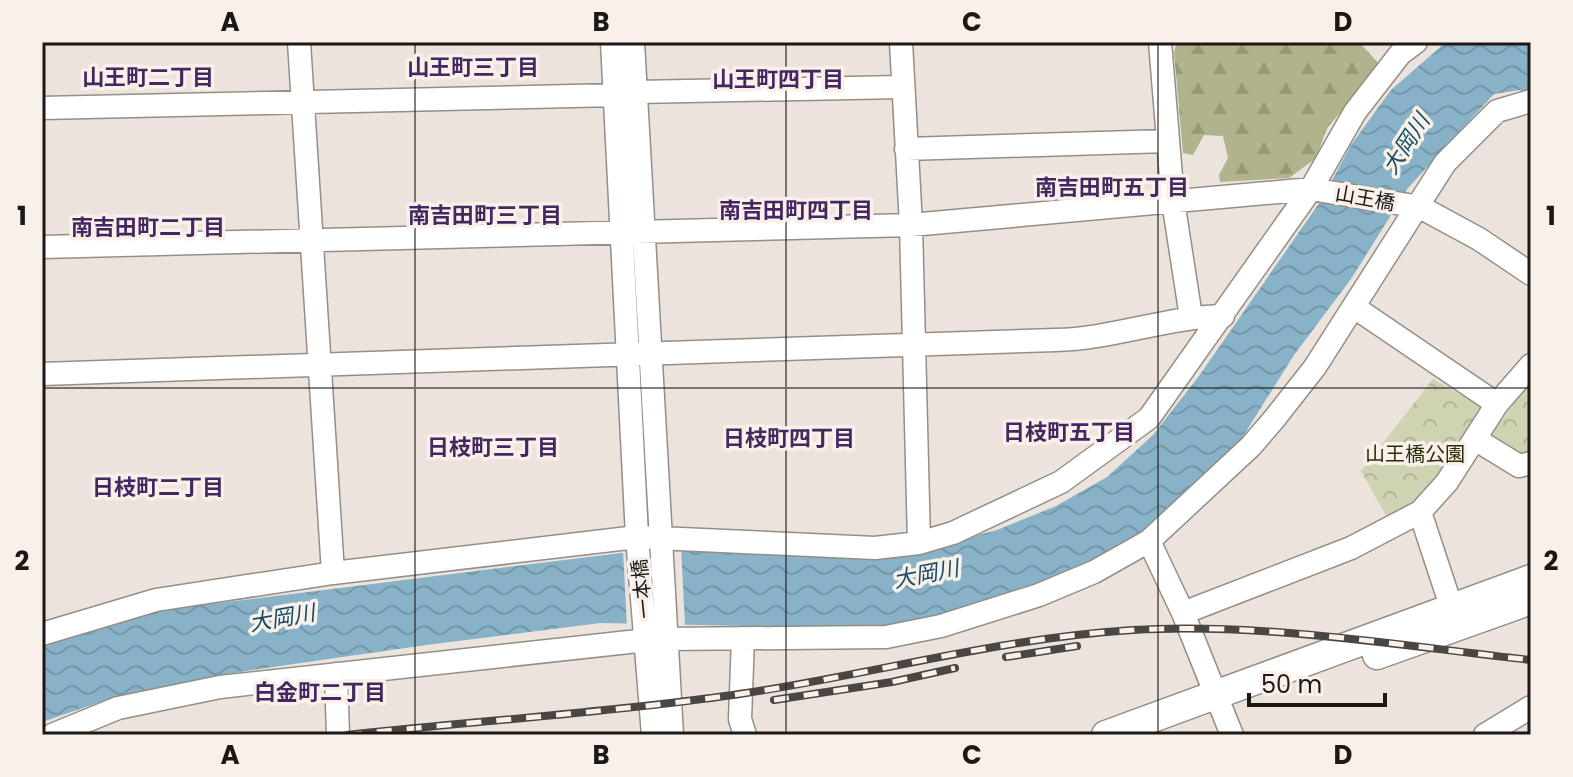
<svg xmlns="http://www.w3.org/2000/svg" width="1573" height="777" viewBox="0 0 1573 777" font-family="Poppins,'Noto Sans JP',sans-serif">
<defs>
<pattern id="forest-firs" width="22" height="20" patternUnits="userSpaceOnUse" patternTransform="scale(2)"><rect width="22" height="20" fill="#b0b38b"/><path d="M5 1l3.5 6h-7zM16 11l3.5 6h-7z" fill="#979977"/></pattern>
<pattern id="park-crowns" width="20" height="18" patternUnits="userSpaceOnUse" patternTransform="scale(2)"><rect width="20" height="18" fill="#d0d3b1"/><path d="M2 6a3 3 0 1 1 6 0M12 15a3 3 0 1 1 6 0" fill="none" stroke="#b2b498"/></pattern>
<pattern id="water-waves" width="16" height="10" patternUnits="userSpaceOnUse" patternTransform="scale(2)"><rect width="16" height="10" fill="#87b2c7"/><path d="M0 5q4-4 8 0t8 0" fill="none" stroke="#7498aa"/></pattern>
</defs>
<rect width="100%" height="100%" fill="#ebe3dc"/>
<path fill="url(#forest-firs)" d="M1177,42H1359L1381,66L1327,128L1316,158L1289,178L1220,182L1219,175L1228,158L1223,136L1204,135L1193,155L1183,153L1174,52Z"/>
<path fill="url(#park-crowns)" d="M1531,378V454L1520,457L1492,439L1440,475L1415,505L1389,521L1361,471L1433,379L1503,419Z"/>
<path fill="url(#water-waves)" d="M1446,42H1531V94L1520,90L1494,94L1408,188L1351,279L1294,355L1242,438L1158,518L1112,555L1047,586L894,629L600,623L426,645L239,672L115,697L42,722V642L139,613L621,553L684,548L857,558L922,550L997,530L1056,506L1107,477L1153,435L1199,376L1322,199L1351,145L1391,90Z"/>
<path fill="#ebe3dc" d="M681,547L685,625L627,627L623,550Z"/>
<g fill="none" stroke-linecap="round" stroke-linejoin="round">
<defs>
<path id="minor" d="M299,42L333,573
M612,42L637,537L653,735
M633,42L672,735
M901,42L911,225L919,543
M1160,42L1173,201L1191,317
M636,92L902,87
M42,108L615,95
M906,149L1167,141
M42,247L911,225L1311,189L1420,207L1479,239L1531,274
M1354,307L1497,404
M42,374C380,361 718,349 1056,340C1112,339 1166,317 1223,316
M1475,439L1519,466L1531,463
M1420,512L1451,606
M1149,541L1183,613L1232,735
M1183,613L1351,548L1420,512L1447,482L1497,404L1531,365
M42,634L156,600L333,573L637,537L875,548L919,543L953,533L1061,482L1149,418L1311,189L1355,112L1400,54L1416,42
M743,638L740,719L745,735
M666,639L886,637L941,626L1039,595L1094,572L1149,541L1251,446L1275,418L1315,367L1445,163L1497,111L1531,101
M336,674L338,735
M52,735L118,708L220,687L647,640
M1485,735L1531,707"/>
<path id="major" d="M1377,655L1531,600
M1106,735L1531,579"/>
</defs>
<use href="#minor" stroke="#958e87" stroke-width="25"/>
<use href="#major" stroke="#958e87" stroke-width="31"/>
<use href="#minor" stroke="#fff" stroke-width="22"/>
<use href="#major" stroke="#fff" stroke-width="28"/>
<defs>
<path id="rail" d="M1006,657L1077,646
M774,700L892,682L955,668
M347,735C475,721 605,713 733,695C866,676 998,638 1133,630C1259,622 1404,646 1531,660"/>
</defs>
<use href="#rail" stroke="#4a4643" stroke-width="8"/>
<use href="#rail" stroke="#f8f0e9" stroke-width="5" stroke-dasharray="15" stroke-linecap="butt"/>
</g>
<path fill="none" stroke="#1b1816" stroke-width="2" stroke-opacity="0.55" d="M415,42V735M786,42V735M1158,42V735M42,388H1531"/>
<g text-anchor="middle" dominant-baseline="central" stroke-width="7" stroke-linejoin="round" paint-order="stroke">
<g font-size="20" fill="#1b1816" stroke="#f8f0e9">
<text transform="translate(1365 198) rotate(10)">山王橋</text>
<text transform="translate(642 589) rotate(-96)">一本橋</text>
</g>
<g font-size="20" fill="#2b2c0a" stroke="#f8f0e9">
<text x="1415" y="454">山王橋公園</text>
</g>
<g font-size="22" font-weight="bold" fill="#442760" stroke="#f8f0e9">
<text x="473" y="67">山王町三丁目</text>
<text x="148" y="77">山王町二丁目</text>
<text x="778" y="79">山王町四丁目</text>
<text x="1112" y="187">南吉田町五丁目</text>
<text x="796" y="210">南吉田町四丁目</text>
<text x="485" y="215">南吉田町三丁目</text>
<text x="148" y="227">南吉田町二丁目</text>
<text x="1069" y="432">日枝町五丁目</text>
<text x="789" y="438">日枝町四丁目</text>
<text x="493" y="447">日枝町三丁目</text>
<text x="158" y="487">日枝町二丁目</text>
<text x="320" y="692">白金町二丁目</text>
</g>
<g font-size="22" font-style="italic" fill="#134c63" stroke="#f8f0e9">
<text transform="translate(1406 144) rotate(-57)">大岡川</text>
<text transform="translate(926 574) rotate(-11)">大岡川</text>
<text transform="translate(282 618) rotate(-10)">大岡川</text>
</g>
</g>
<rect width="1573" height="777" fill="none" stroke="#f8f0e9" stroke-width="88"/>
<path d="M1249 693v12h136v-12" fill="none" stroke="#1b1816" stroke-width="4"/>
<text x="1261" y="693" font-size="24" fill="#1b1816" stroke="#f8f0e9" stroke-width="6" paint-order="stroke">50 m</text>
<rect x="44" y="44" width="1485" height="689" fill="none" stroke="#1b1816" stroke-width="3"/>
<g font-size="26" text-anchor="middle" font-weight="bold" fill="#1b1816">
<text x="230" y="31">A</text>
<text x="601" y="31">B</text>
<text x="972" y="31">C</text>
<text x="1343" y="31">D</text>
<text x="22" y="225">1</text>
<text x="1551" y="225">1</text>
<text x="22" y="570">2</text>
<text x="1551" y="570">2</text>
<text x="230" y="764">A</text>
<text x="601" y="764">B</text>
<text x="972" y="764">C</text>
<text x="1343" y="764">D</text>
</g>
</svg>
